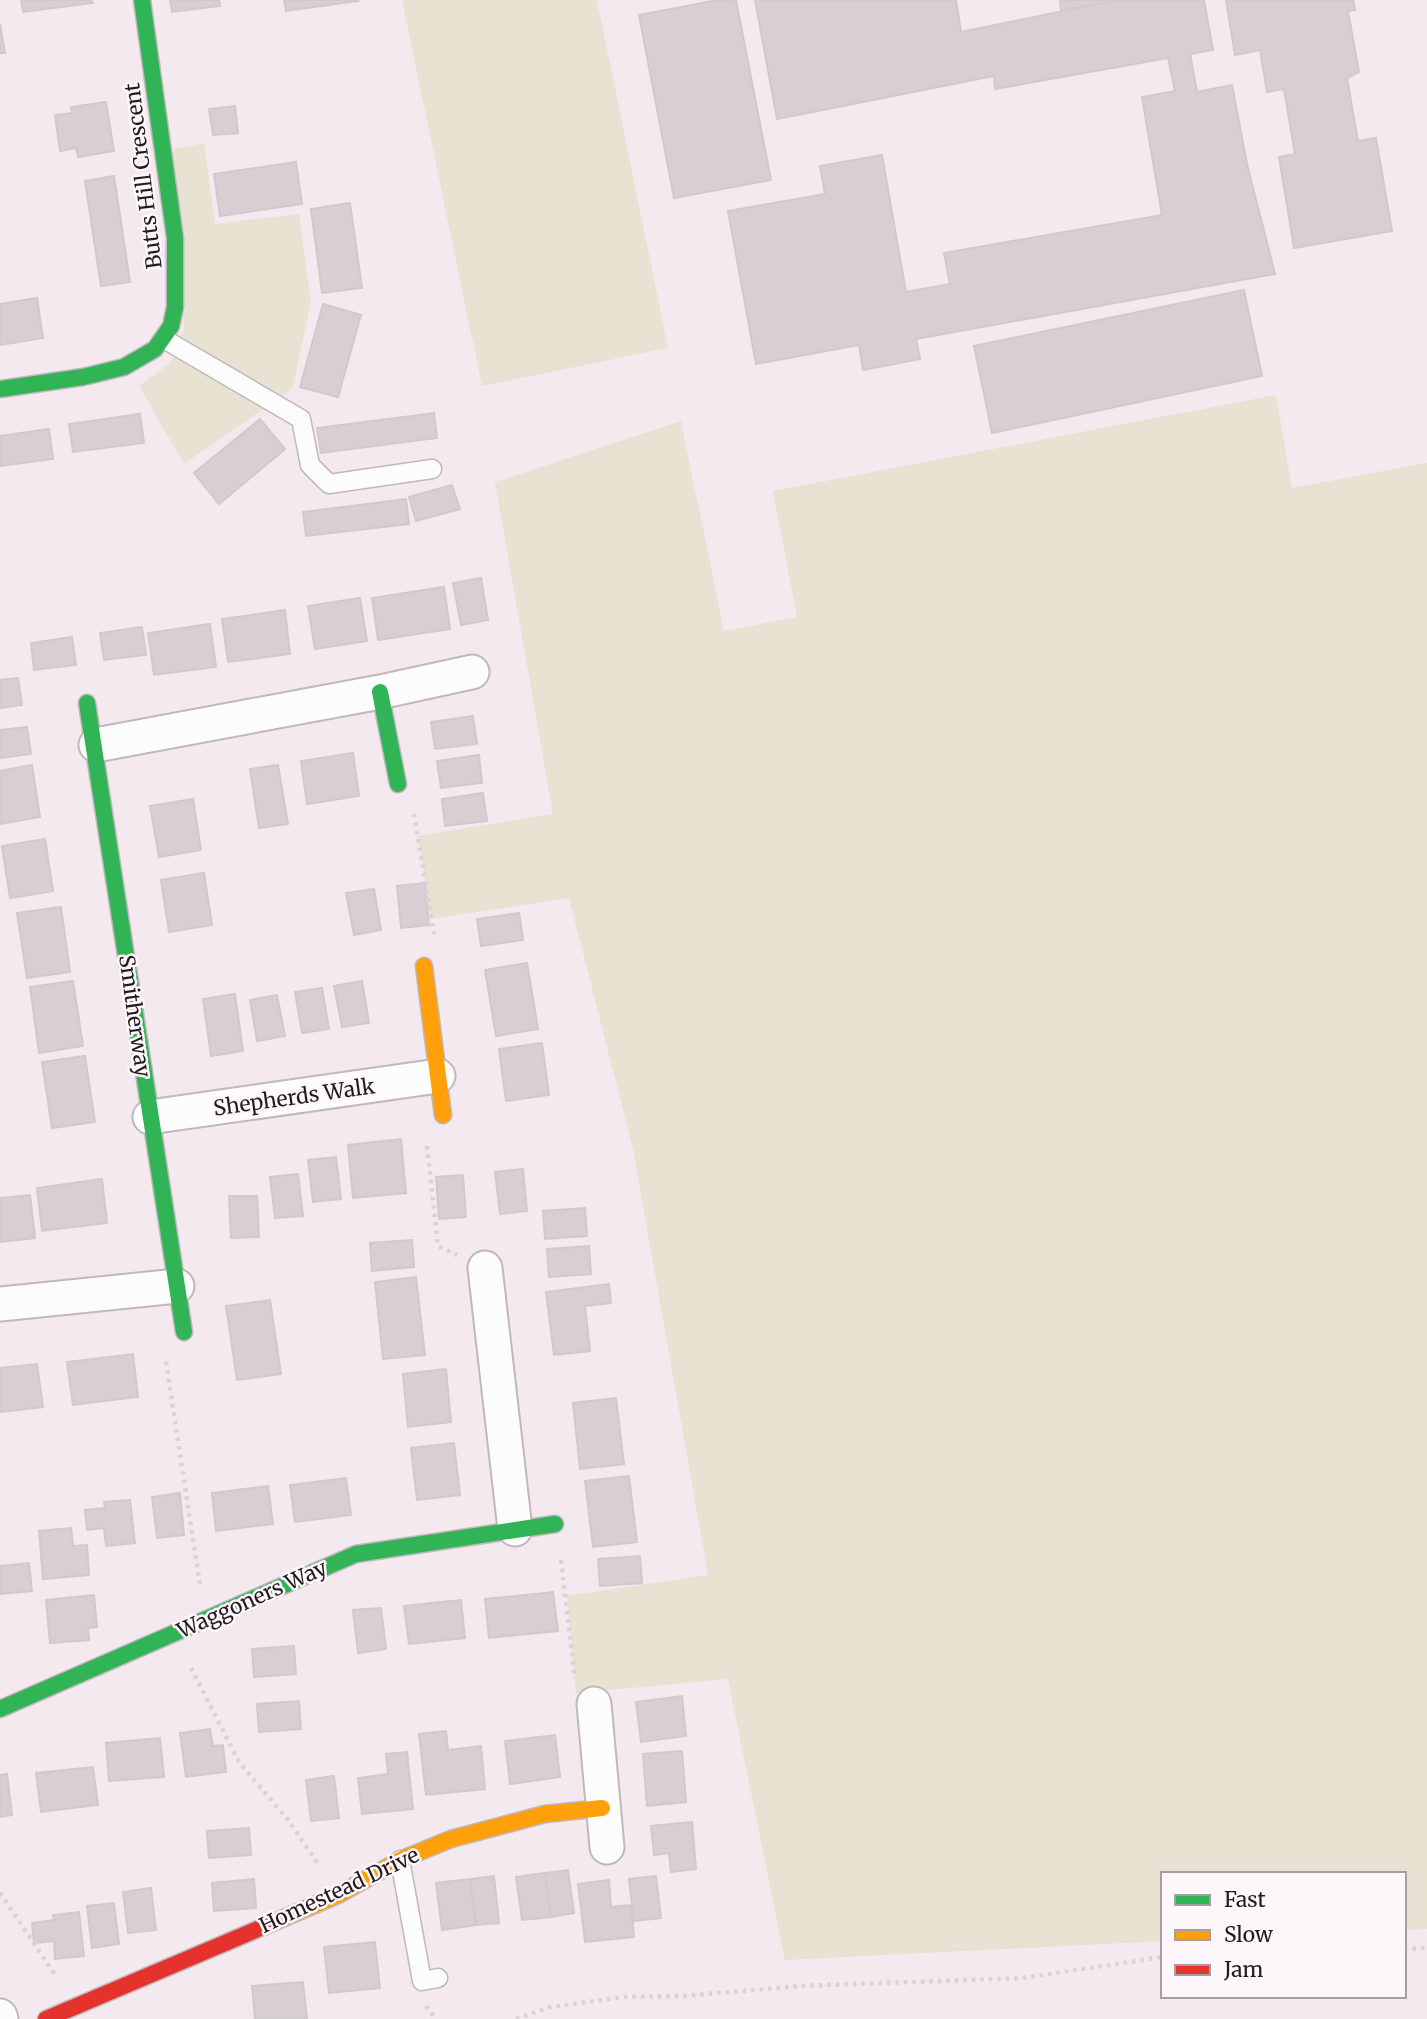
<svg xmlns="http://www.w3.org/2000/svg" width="1427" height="2019" viewBox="0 0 1427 2019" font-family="Merriweather,serif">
<rect width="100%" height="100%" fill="#f3e9ef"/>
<path fill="#e7e2d2" d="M402,0H597L668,348L482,386Z
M204,143L215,224L299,214L311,303L292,389L184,464L139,386L170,363L184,329L173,149Z
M1276,395L1292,488L1427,463V1929L1404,1930V1874H1163V1941L785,1960L728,1679L576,1693L567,1596L708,1575L633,1149L569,898L431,919L418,836L553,814L495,482L681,421L724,631L797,617L773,491Z"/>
<path fill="#d7cfd4" stroke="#d0c9cd" stroke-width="2" d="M21,0H92L93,3L23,12Z
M170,0H219L220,6L172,12Z
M284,0H357L358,1L286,11Z
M718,0H736L771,180L674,198L639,15Z
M755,0H956L961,32L1117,0H1204L1213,50L1190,54L1197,92L1232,85L1247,164L1275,274L916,339L920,359L863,370L859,345L756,364L728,211L825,194L820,166L882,155L906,292L950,284L944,253L1162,215L1142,97L1175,91L1168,58L995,89L994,76L777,119Z
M1060,0H1117L1061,11Z
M1226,0H1353L1355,10L1348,11L1359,72L1347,78L1358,141L1376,138L1392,231L1294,248L1279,157L1295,154L1284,89L1267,92L1260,50L1235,55Z
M0,24L5,53H0Z
M106,102L114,151L78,157L76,148L60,151L55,115L72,113L71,107Z
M235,106L238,133L213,135L209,109Z
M296,162L302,204L220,216L214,174Z
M114,176L130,282L101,286L85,181Z
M350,203L362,288L322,293L311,209Z
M1244,290L1262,376L992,433L974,346Z
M37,298L43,338L0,345V304Z
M323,304L361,315L338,397L300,387Z
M434,413L437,438L321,453L317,428Z
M140,414L144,443L73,452L69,424Z
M260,419L285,449L219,504L194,473Z
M49,429L53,459L0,466V436Z
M452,485L460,509L416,521L409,497Z
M406,499L409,524L306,536L303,512Z
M481,578L488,620L461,625L453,583Z
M444,587L450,629L378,640L372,598Z
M360,598L367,641L315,649L308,606Z
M285,610L290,654L228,662L222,619Z
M210,624L216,667L154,675L148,633Z
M142,627L146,655L104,660L100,633Z
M72,637L76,665L34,670L31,643Z
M18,678L22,705L0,708V680Z
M473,716L477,744L435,749L431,722Z
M27,727L31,754L0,758V730Z
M353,753L359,796L307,804L301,761Z
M479,755L482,783L441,788L437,761Z
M32,765L40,817L0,824V771Z
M278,765L288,824L259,828L250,769Z
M483,793L487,821L445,826L442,799Z
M193,799L201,850L159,857L150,806Z
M45,839L53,891L10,898L2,846Z
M204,873L212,925L169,932L161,880Z
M425,883L429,925L401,928L397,886Z
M374,889L381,930L354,935L346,893Z
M61,907L70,972L27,978L17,913Z
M519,913L523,940L481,946L477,919Z
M527,963L538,1029L496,1036L485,970Z
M73,981L83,1046L39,1053L30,987Z
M362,981L369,1023L342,1027L334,986Z
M322,988L329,1029L302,1033L295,992Z
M235,994L243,1051L211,1056L203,999Z
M277,995L285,1036L257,1041L250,1000Z
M542,1043L549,1095L506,1101L499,1049Z
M85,1056L95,1122L52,1128L42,1062Z
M401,1139L406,1193L353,1198L348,1145Z
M336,1157L341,1199L313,1202L308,1160Z
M523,1169L527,1211L500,1214L495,1172Z
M298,1174L303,1216L275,1218L270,1177Z
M463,1175L466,1217L439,1219L436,1177Z
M102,1179L107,1223L42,1231L37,1188Z
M30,1195L35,1238L0,1242V1198Z
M229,1196H257L259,1237L231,1238Z
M585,1208L587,1236L545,1239L543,1211Z
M412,1240L414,1267L372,1271L370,1243Z
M589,1246L591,1274L549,1277L547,1249Z
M416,1277L425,1355L383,1359L375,1282Z
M609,1284L611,1303L585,1306L590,1351L554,1355L546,1292Z
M270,1300L281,1374L237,1380L226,1306Z
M133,1354L138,1397L73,1405L67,1362Z
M37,1364L43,1407L0,1412V1368Z
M446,1369L451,1422L408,1427L403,1374Z
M616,1398L624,1464L580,1469L573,1403Z
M454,1443L460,1495L417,1500L411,1448Z
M629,1476L637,1542L593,1547L585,1481Z
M346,1478L351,1515L295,1522L290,1485Z
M268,1486L273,1524L216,1531L212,1493Z
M180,1493L184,1535L157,1538L152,1497Z
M130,1500L135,1543L106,1546L104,1528L87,1530L85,1510L105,1508L104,1502Z
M71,1528L73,1546L87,1545L89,1575L43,1579L39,1531Z
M640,1556L642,1583L600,1586L598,1559Z
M29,1563L32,1591L0,1594V1566Z
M553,1592L558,1631L489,1638L485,1599Z
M94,1595L97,1627L88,1628L89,1640L50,1643L46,1600Z
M461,1600L465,1638L409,1644L404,1606Z
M381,1608L386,1649L358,1653L353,1610Z
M294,1646L296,1674L254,1677L252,1649Z
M682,1696L686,1736L641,1742L636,1702Z
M299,1701L301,1729L259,1732L257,1704Z
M210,1729L213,1746L223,1745L226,1772L186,1777L180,1733Z
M446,1731L448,1750L481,1746L485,1789L426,1795L419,1734Z
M555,1735L560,1777L510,1784L505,1741Z
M160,1738L164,1777L109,1781L106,1743Z
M682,1751L686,1802L647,1806L643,1754Z
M407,1752L413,1809L362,1814L358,1778L388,1774L386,1754Z
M93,1767L98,1805L41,1812L36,1773Z
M7,1774L12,1815L0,1817V1775Z
M334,1776L339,1818L311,1821L306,1780Z
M692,1822L696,1869L671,1872L669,1853L654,1855L651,1826Z
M249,1828L251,1855L209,1858L207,1831Z
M568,1870L574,1913L551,1917L545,1873Z
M545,1873L551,1917L522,1920L516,1877Z
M494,1876L499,1923L476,1925L470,1879Z
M656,1876L661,1918L634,1921L629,1879Z
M254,1879L256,1908L214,1911L212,1883Z
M470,1879L476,1925L442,1930L436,1883Z
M609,1880L611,1907L631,1905L634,1937L585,1942L578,1884Z
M151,1888L156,1930L128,1933L123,1892Z
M114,1903L119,1944L92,1948L87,1906Z
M79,1912L84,1956L55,1959L54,1941L34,1943L32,1923L54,1920L53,1915Z
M375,1942L380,1988L329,1993L324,1947Z
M303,1982L307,2019H255L252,1986Z"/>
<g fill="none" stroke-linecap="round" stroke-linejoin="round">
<defs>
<path id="lane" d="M164,339L301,419L310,465L329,484L432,469
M400,1860L422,1981L438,1978"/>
<path id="street" d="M96,745L380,692L472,672
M150,1117L438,1076
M485,1268L515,1529
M0,1304L177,1286
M594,1704L607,1847
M0,2016L1,2019"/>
<path id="fast" d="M0,389L83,377L124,367L155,349L171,326L175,307V238L142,0
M380,692L398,784
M87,703L184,1332
M0,1709L356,1554L555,1524"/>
<path id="slow" d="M424,966L443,1115
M265,1926L338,1895L400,1860L451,1839L545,1814L602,1808"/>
<path id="jam" d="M46,2019L265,1926"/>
</defs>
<use href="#lane" stroke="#c0b8bd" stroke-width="21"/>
<use href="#street" stroke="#c0b8bd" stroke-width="37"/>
<use href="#fast" stroke="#c0b8bd" stroke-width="19"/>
<use href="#slow" stroke="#c0b8bd" stroke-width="19"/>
<use href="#jam" stroke="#c0b8bd" stroke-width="19"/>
<path stroke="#d6d4d6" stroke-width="4.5" stroke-dasharray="3.5 5" stroke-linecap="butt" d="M414,814L434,934
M427,1146L438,1246L457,1255
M166,1362L200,1585
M561,1560L575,1679
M191,1668L239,1762L288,1820L319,1865
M0,1893L56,1976
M1404,1949L1427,1948
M426,2006L436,2019
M516,2019L551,2007L624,1997L684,1996L799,1986L1022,1978L1163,1957"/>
<use href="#lane" stroke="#fdfcfd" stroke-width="18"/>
<use href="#street" stroke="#fdfcfd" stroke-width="33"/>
<use href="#fast" stroke="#30b455" stroke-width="16"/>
<use href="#slow" stroke="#ff9f0a" stroke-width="16"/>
<use href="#jam" stroke="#e5322d" stroke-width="16"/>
</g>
<g text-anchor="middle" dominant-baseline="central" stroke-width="5" stroke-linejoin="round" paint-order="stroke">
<g font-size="21" fill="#211b1f" stroke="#fdf6fa">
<text transform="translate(143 176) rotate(-97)">Butts Hill Crescent</text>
<text transform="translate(135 1016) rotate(82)">Smitherway</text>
<text transform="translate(294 1097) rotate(-8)">Shepherds Walk</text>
<text transform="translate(252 1599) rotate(-24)">Waggoners Way</text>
<text transform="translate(339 1890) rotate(-25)">Homestead Drive</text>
</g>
</g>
<rect x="1161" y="1872" width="245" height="126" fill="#fdf6fa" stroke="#a59ea2" stroke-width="2"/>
<rect x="1175" y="1895" width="35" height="10" fill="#30b455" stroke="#a59ea2" stroke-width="2"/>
<text x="1224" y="1907" font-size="21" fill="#211b1f">Fast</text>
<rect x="1175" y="1930" width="35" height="10" fill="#ff9f0a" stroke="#a59ea2" stroke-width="2"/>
<text x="1224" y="1942" font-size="21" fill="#211b1f">Slow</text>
<rect x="1175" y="1965" width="35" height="10" fill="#e5322d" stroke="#a59ea2" stroke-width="2"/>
<text x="1224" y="1977" font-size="21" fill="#211b1f">Jam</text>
</svg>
